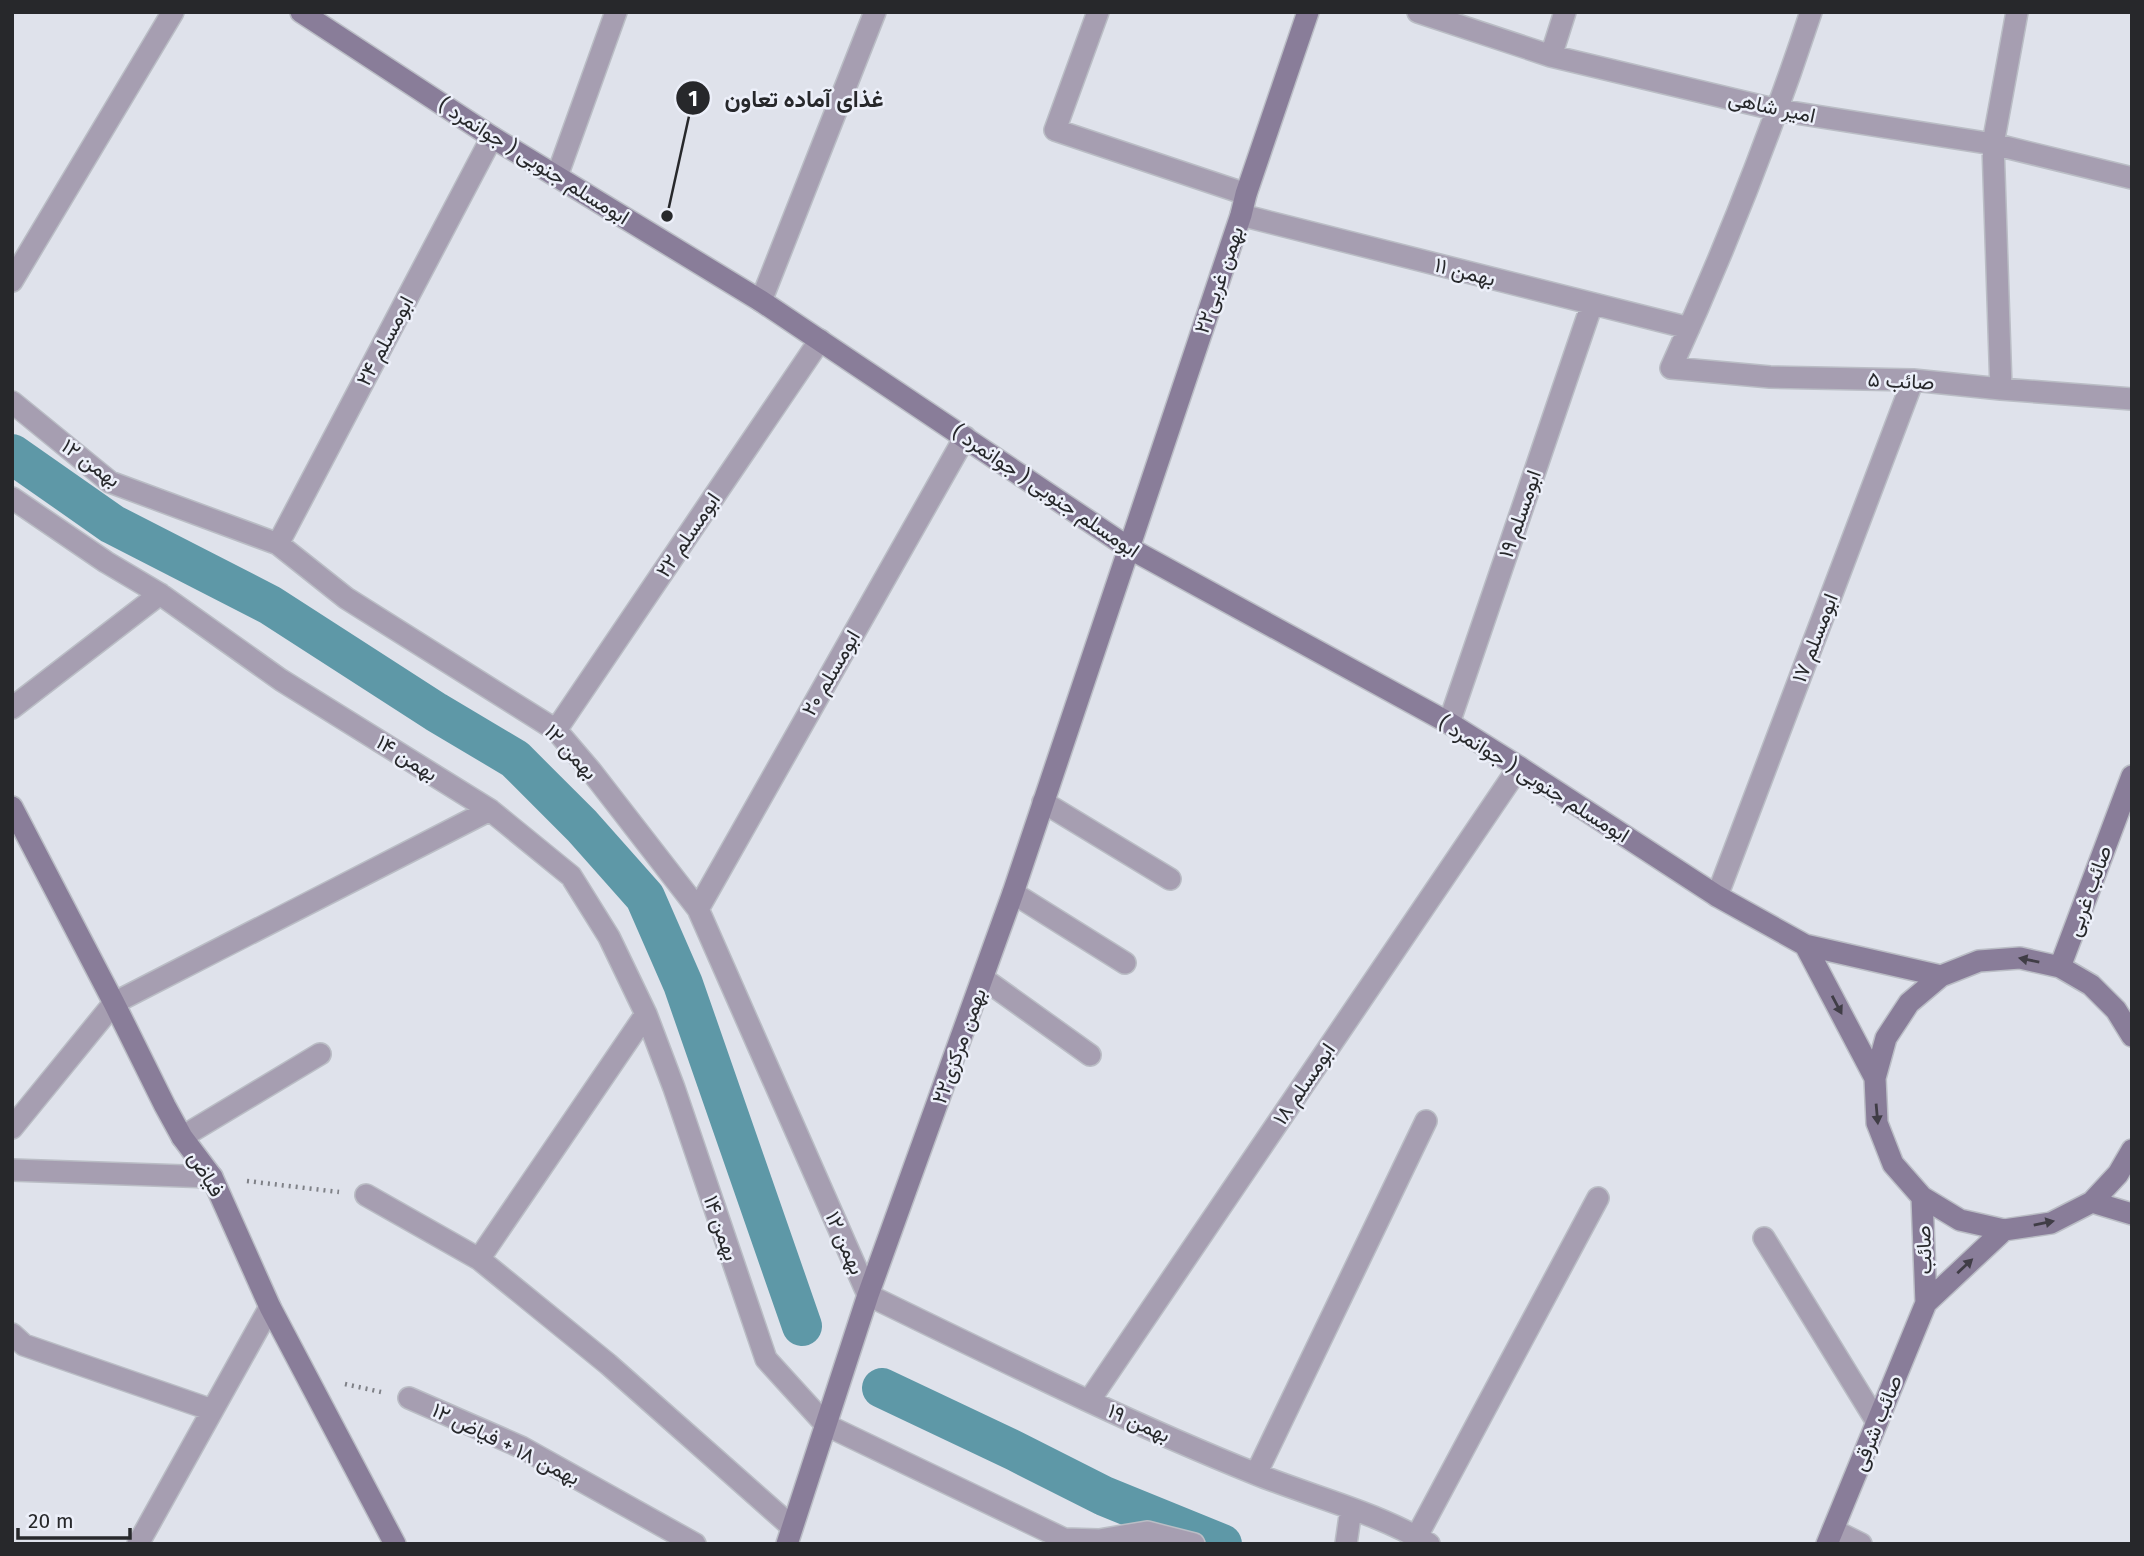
<svg xmlns="http://www.w3.org/2000/svg" width="2144" height="1556" viewBox="0 0 2144 1556" font-family="'Fira Sans',Vazirmatn,sans-serif">
<rect width="100%" height="100%" fill="#dfe2eb"/>
<g fill="none" stroke-linecap="round" stroke-linejoin="round">
<path stroke="#5e98a7" stroke-width="40" d="M12,454L112,524L270,605L436,712L515,759L582,826L645,897L683,984L802,1326
M882,1388L1015,1451L1104,1496L1222,1544"/>
<defs>
<path id="street" d="M1098,12L1055,130L1246,194
M1418,12L1551,56L1778,110L1993,144L2132,178
M1811,12C1771,133 1724,252 1671,368L1770,377L1913,380L2001,389L2132,399
M1551,56L1565,12
M557,176L616,12
M1241,215L1689,328
M12,281L173,12
M761,301L875,12
M2001,389L1993,144L2017,12
M12,402L110,482L278,544L346,598L556,730L591,771L698,909L868,1295C996,1357 1124,1421 1256,1474C1313,1497 1376,1512 1429,1544
M12,498L106,562L160,594L281,680L490,810L571,876L609,937L646,1014L674,1088L766,1359L826,1425L1064,1539L1099,1540L1147,1532L1194,1544
M278,544L492,137
M12,708L160,594
M1449,723L1592,304
M556,730L820,340
M1043,802L1170,879
M1013,893L1125,963
M1717,896L1913,380
M698,909L965,437
M984,979L1090,1055
M12,1128L114,1003L490,810
M182,1137L320,1054
M12,1170L212,1177
M366,1195L479,1259L608,1364L792,1527
M1764,1238L1877,1422
M479,1259L646,1014
M12,1334L24,1345L212,1410
M409,1398L521,1447L695,1544
M1089,1401L1519,767
M1256,1474L1426,1121
M1833,1530L1861,1544
M1417,1536L1598,1198
M138,1544L270,1307
M1346,1544L1351,1509"/>
<path id="secondary" d="M301,12L492,137L761,301L1129,548L1449,723L1519,767L1717,896L1805,945L1941,976
M12,807L114,1003L165,1106L182,1137L212,1177L270,1307L395,1544
M1805,945L1875,1078
M2060,967L2132,776
M2132,1036L2116,1010L2091,985L2060,967L2020,958L1979,961L1941,976L1909,1003L1886,1038L1875,1078L1877,1123L1893,1164L1922,1197L1960,1220L2004,1230L2051,1223L2092,1202L2118,1174L2132,1150
M2092,1202L2132,1214
M1926,1303L2004,1230
M787,1544L868,1295L1013,893L1241,215L1246,194L1308,12
M1827,1544L1926,1303L1922,1197"/>
</defs>
<use href="#street" stroke="#babdc5" stroke-width="24"/>
<use href="#secondary" stroke="#babdc5" stroke-width="24"/>
<path stroke="#7f8187" stroke-width="4.5" stroke-dasharray="2 5" stroke-linecap="butt" d="M247,1181L339,1192
M345,1384L381,1392"/>
<use href="#street" stroke="#a69eb1" stroke-width="21"/>
<use href="#secondary" stroke="#897d99" stroke-width="21"/>
</g>
<defs><path id="oneway-solid" d="M-6-.8H1V-3.2L6.5 0L1 3.2V.8H-6Z" transform="scale(1.75)"/></defs>
<g fill="#403d46">
<use href="#oneway-solid" transform="translate(2029 960) rotate(-169)"/>
<use href="#oneway-solid" transform="translate(1837 1005) rotate(62)"/>
<use href="#oneway-solid" transform="translate(1877 1114) rotate(85)"/>
<use href="#oneway-solid" transform="translate(2044 1223) rotate(-12)"/>
<use href="#oneway-solid" transform="translate(1965 1266) rotate(-43)"/>
</g>
<g text-anchor="middle" dominant-baseline="central" stroke-width="5" stroke-linejoin="round" paint-order="stroke">
<g font-size="21" fill="#27282b" stroke="#eceff9">
<text transform="translate(1772 107) rotate(12)">امیر شاهی</text>
<text transform="translate(534 161) rotate(32)">ابومسلم جنوبی ( جوانمرد )</text>
<text transform="translate(1465 272) rotate(14)">بهمن ۱۱</text>
<text transform="translate(1219 280) rotate(-71)">۲۲بهمن غربی</text>
<text transform="translate(385 341) rotate(-62)">ابومسلم ۲۴</text>
<text transform="translate(1901 381) rotate(3)">صائب ۵</text>
<text transform="translate(91 463) rotate(36)">بهمن ۱۲</text>
<text transform="translate(1046 491) rotate(34)">ابومسلم جنوبی ( جوانمرد )</text>
<text transform="translate(1520 514) rotate(-71)">ابومسلم ۱۹</text>
<text transform="translate(688 535) rotate(-56)">ابومسلم ۲۲</text>
<text transform="translate(1815 638) rotate(-69)">ابومسلم ۱۷</text>
<text transform="translate(831 673) rotate(-60)">ابومسلم ۲۰</text>
<text transform="translate(571 752) rotate(47)">بهمن ۱۲</text>
<text transform="translate(407 758) rotate(32)">بهمن ۱۴</text>
<text transform="translate(1534 779) rotate(32)">ابومسلم جنوبی ( جوانمرد )</text>
<text transform="translate(2089 891) rotate(-70)">صائب غربی</text>
<text transform="translate(959 1046) rotate(-70)">۲۲بهمن مرکزی</text>
<text transform="translate(1304 1084) rotate(-56)">ابومسلم ۱۸</text>
<text transform="translate(206 1174) rotate(59)">فیاض</text>
<text transform="translate(721 1228) rotate(71)">بهمن ۱۴</text>
<text transform="translate(845 1243) rotate(66)">بهمن ۱۲</text>
<text transform="translate(1924 1250) rotate(-92)">صائب</text>
<text transform="translate(1139 1423) rotate(24)">بهمن ۱۹</text>
<text transform="translate(1877 1423) rotate(-68)">صائب شرقی</text>
<text transform="translate(506 1444) rotate(26)">بهمن ۱۸ + فیاض ۱۲</text>
</g>
</g>
<path fill="none" stroke="#27282b" stroke-width="2.5" d="M667 216L693 98"/>
<g fill="#27282b" stroke="#eceff9" stroke-width="2.5">
<circle cx="667" cy="216" r="7"/>
<circle cx="693" cy="98" r="18"/>
</g>
<g font-size="21" text-anchor="middle" font-weight="bold" fill="#fff">
<text x="693" y="106">1</text>
</g>
<g font-size="23" text-anchor="middle" font-weight="bold" fill="#27282b" stroke="#eceff9" stroke-width="5" stroke-linejoin="round" paint-order="stroke">
<text x="804" y="107">غذای آماده تعاون</text>
</g>
<rect width="2144" height="1556" fill="none" stroke="#27282b" stroke-width="28"/>
<path d="M18 1528v10h112v-10" fill="none" stroke="#27282b" stroke-width="3.5"/>
<text x="28" y="1528" font-size="21" fill="#27282b" stroke="#eceff9" stroke-width="5" paint-order="stroke">20 m</text>
</svg>
